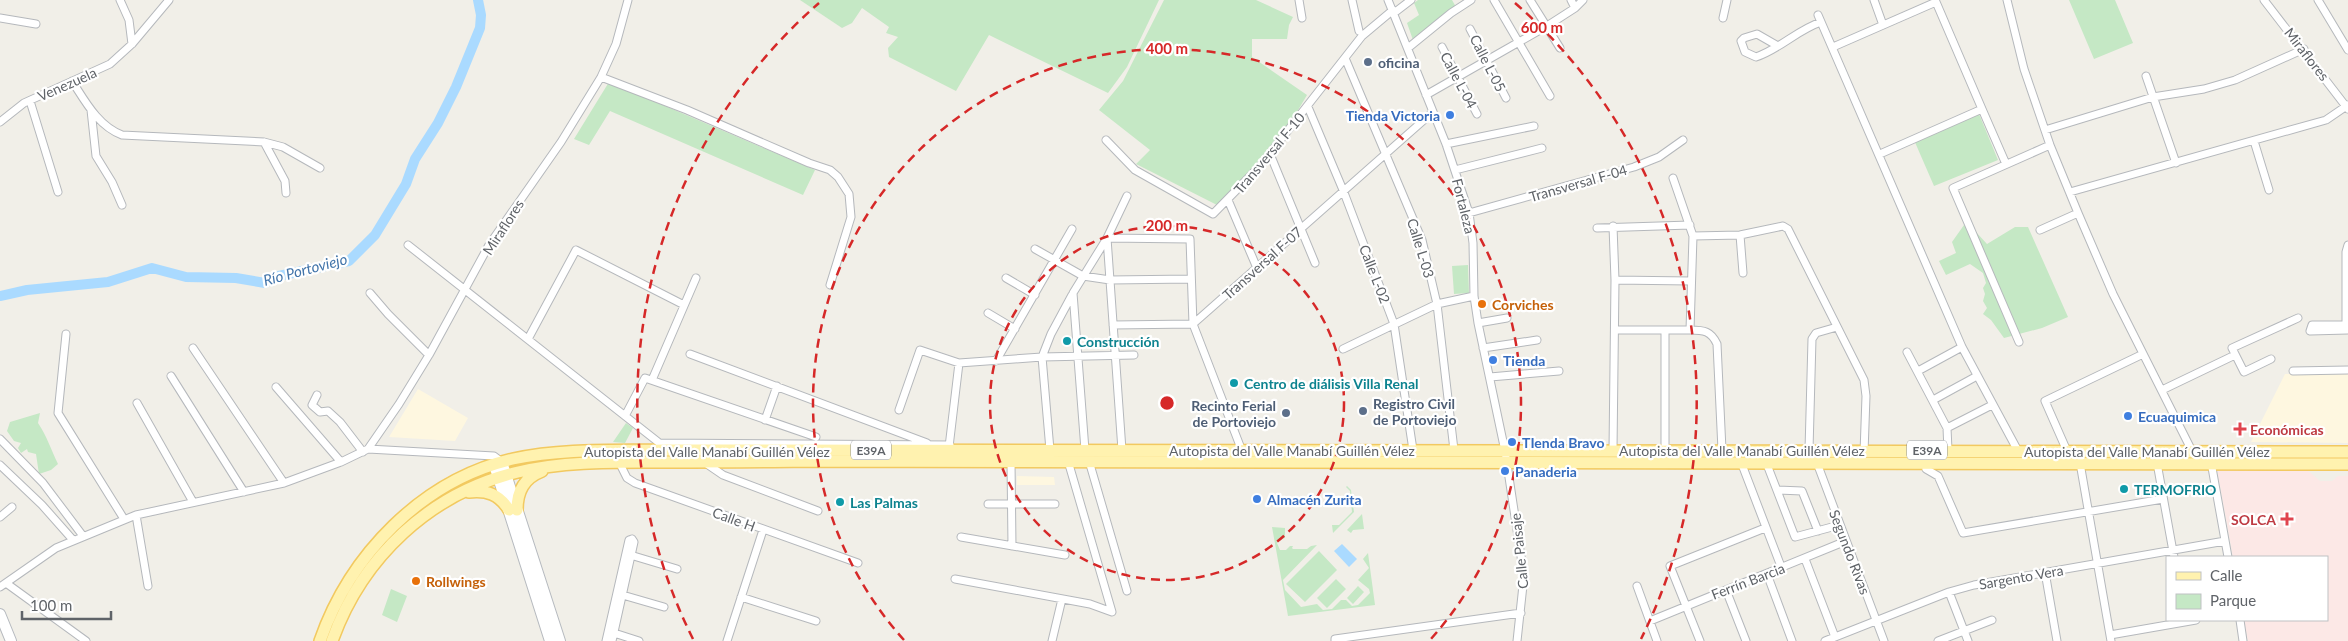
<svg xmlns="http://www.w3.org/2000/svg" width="2348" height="641" viewBox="0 0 2348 641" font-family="Lato,sans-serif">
<rect width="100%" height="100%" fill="#f1efe8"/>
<path fill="#fef7e0" d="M2285,374H2348V443L2251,442Z
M418,389L468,418L455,441L389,437Z
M1017,476L1054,477L1055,485H1017Z"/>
<path fill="#fce8e6" d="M2217,469H2306L2320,481H2332L2338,476H2348V641H2248L2244,620H2327V557H2233Z"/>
<path fill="#c5e8c5" d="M800,0H1159L1127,67L1108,93L989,35L956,91L889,57L888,48L898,37L886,33L889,27L862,8L852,23L842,28Z
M1164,0H1256L1293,17L1289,25L1287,39H1252V57L1307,95L1291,122L1264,158L1217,205L1136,164L1150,150L1099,110L1123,81Z
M1418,0H1452L1456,7L1413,40L1407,23L1419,15L1414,3Z
M2069,0H2115L2133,43L2094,59Z
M609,82L815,170L803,195L610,111L589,145L574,139Z
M1979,114L1998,160L1934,186L1914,140Z
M1964,225L1976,232L1987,244L2015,227H2028L2068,317L2042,328L2004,338L1991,320L1983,314L1987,308L1983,301L1985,294L1983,288L1986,283L1983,273L1970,264L1946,275L1939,261L1956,253L1952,242Z
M1468,265L1469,293L1454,294L1452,266Z
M40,413L38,423C47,436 51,450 58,464L51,470L39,474L36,454L28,452L27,449L21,453L18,448L21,443L14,441L7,431L10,422Z
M626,423L633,428L625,443L613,442Z
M1347,486L1351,490L1354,512L1333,533L1332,525H1339L1352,512L1350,491L1346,487Z
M1362,514L1364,529L1353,530L1351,533L1347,530Z
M1272,527L1285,528V538L1279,540L1277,543L1280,550H1286L1290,546H1293L1292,548L1293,549H1307L1311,546L1317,545L1283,580L1285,590L1301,607L1317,604L1323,610L1332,609L1341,600H1346L1352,606L1358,605L1370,593L1369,589L1358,580L1369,568L1363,559L1368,553L1375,605L1288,616Z
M1319,551L1337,570L1305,602L1286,584Z
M1336,579L1346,589L1327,608L1317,598Z
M1358,586L1364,592L1353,604L1347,598Z
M391,589L407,596L397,622L382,615Z"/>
<path fill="#aadaff" d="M1342,544L1357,559L1349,567L1334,551Z"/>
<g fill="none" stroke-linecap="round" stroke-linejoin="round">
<path stroke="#aadaff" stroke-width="10" d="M0,296L27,290L108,282L152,268L186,277L236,278L265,283L274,277L349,261L375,235L406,184L415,159L438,123L456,87L480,28L481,15L478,0"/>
<defs>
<path id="street" d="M120,0L129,20L132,44
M1299,0L1302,18
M1352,0L1359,31
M1388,0L1446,144L1469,213L1473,243L1474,296L1478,323L1505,451L1524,576L1517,641
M1494,0L1550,96
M1530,0L1560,48
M1571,0L1575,8
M1874,0L1883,25
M2007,0L2024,69L2050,145L2078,213L2113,294L2192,451
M2264,0L2348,109
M2318,0L2348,50
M1818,15L1962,347L2018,451
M0,18L36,24
M1723,18L1727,0
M1470,29L1506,98
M1778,46L1757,34L1744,38L1741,41L1745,52L1756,57C1780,49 1797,30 1821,22
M1442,47L1477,114
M1833,47L1936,2L1982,109
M1408,48L1451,13L1471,0
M1345,58L1422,240L1437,304L1454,450
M2146,76L2176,163
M601,77L687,110L809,163L830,170L838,177L849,194L851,217L830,285
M72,81C85,101 98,126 122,135L264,142L283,147L320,168
M1426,95L1547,26L1575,8L1583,0
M30,101L58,192
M1308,107L1343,190L1394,324L1413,450
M91,110L96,156L112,182L122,205
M0,122L24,103L110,64L132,44L169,0
M2045,130L2153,97L2204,89L2235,80L2304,49
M1106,140L1135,170L1213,214L1260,166L1362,36L1393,10L1394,13L1411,0
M2254,141L2269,190
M264,142L285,181L286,193
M1446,144L1534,126
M1270,154L1315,263
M1880,154L1982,109L2006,164
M1455,170L1542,148
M1673,178L1693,236L1690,330C1704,330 1711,331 1717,344L1722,450
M2070,192L2326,120L2348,105
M1228,200L1257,268
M1469,213L1634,167L1659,157L1683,140
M1613,226L1615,280L1613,450
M1597,228L1690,225
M2040,230L2078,213
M1740,235L1743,273
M1693,236L1740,235L1783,226L1788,229L1864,380L1866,396L1864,453
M408,245L667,449
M1035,249L1083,276L1110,280L1191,279
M1006,278L1035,295
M1615,280L1690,281
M370,293L388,314L429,355
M988,313L1015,329
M1478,323L1507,318
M2348,325H2312L2310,331L2348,330
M1615,330H1690
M1665,330V450
M2346,330V252L2348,245
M66,334L58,413L124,519
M528,339L576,250L684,305
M2019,342L1953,188L2050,145
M193,348L284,483
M1483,348L1537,340
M1343,349L1437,304L1474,296
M1907,352L1947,428L1948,450
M690,354L927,443
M2271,359L2244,372L2232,348L2298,318
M996,361L1072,229
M1918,371L1962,347
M2293,371L2348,370
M171,376L244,492
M1490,377L1559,371
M652,380L696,278
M276,387L341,462
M2162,390L2235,355
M317,395L312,405L320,412L328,411L340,422L363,452
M1933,400L1977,376
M137,403L193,502
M899,410L920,350L959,363L1042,357L1134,355
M625,416L645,378L816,437
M765,420L777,386
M1947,428L1992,405
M0,439L43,483L83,536
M660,443L950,445
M949,447L959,363
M368,449L399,404L429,355L489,245L561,142L601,77L616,44L628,0
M1050,450L1042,357L1051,334L1072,295
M1085,450L1073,293L1107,238L1190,239L1193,324L1113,325
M1122,450L1107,238L1127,196
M1809,450L1812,339L1816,333L1837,327
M1242,451L1193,324L1433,112
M2067,451L2045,401L2143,354
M1089,461L1127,591
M619,462L627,478L635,483L858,563
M704,462L723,475L818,511
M1011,462L1012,546
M1741,462L1782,569
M1766,462L1795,537L1832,527
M2211,462L2228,557
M1817,463L1884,641
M2080,463L2111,641
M2157,463L2174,557
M0,465L42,505L73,540
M1926,469L1938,476L1963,533L2163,499
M1777,490L1802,491L1818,531
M988,504H1055
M136,515L148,586
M0,517L12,507
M961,537L1065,555
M627,554L677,569
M1805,559L1835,637
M2045,572L2057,641
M1767,574L1792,641
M955,579L1090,604L1112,612L1068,461
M6,583L86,641
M1637,586L1657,641
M0,587L56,548L136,515L284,483L341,462L368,449L494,456L502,462
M1726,590L1746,641
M1949,592L1968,641
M619,594L664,607
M741,597L816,621
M2240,620L2243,641
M1650,621L1846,541
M611,632L639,641
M2110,635L2196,620
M606,641L629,540L632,539
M612,641L634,542L632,539
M727,641L763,530
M1052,641L1062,599
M1335,641V639L1521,613
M1700,641L1670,566L1765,528
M1825,641L1949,592L1974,585L2225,541
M1938,641L1992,620"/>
<path id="secondary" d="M502,462L560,641
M494,465L550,641
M0,614L11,641"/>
<path id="primary" d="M469,492C487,490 499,494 509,510
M517,510C517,491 524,478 542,471
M320,641C350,555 422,480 513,459C564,448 617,451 668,450L2348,452
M332,641C362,557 430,493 518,472C564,461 614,462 661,462C708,462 755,462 802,461L2348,464"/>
</defs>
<use href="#street" stroke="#b5b8bc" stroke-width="9"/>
<use href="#secondary" stroke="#b6babf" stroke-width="12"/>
<use href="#primary" stroke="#f2c960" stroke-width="14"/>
<use href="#street" stroke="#fff" stroke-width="7"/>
<use href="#secondary" stroke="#fff" stroke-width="10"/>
<use href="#primary" stroke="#fff2af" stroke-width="11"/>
</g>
<g fill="none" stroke="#d62828" stroke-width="2.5" stroke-dasharray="9 6">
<circle cx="1167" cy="403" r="177"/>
<path d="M904 640A354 354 0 1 1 1430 640"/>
<path d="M693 639A530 530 0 0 1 819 3M1515 3A530 530 0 0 1 1641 639"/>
</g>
<g fill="#5c6f8a" stroke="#fff" stroke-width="2">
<circle cx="1368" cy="62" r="5"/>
<circle cx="1363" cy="411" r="5"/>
<circle cx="1286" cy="413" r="5"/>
</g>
<g fill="#3f7fe0" stroke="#fff" stroke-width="2">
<circle cx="1450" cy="115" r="5"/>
<circle cx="1493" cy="360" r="5"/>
<circle cx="2128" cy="416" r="5"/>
<circle cx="1512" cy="442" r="5"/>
<circle cx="1505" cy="471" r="5"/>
<circle cx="1257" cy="499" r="5"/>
</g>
<g fill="#e8710a" stroke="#fff" stroke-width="2">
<circle cx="1482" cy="304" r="5"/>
<circle cx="416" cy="581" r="5"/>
</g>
<g fill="#0f9aa8" stroke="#fff" stroke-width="2">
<circle cx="1067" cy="341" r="5"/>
<circle cx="1234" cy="383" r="5"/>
<circle cx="2124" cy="489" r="5"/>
<circle cx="840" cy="502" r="5"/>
</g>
<g fill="#e0444e" stroke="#fff" stroke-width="2">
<path d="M2237.5 421.5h5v5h5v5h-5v5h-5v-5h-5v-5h5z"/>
<path d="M2284.5 511.5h5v5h5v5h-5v5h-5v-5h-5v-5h5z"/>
</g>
<g text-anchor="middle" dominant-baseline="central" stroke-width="4.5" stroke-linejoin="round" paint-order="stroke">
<g fill="#fff" stroke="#8f9295" stroke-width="1">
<rect x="851" y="440.5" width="40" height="19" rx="4"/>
<rect x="1907" y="440.5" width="40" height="19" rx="4"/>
</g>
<g font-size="12" font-weight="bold" fill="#5f6368">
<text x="871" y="450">E39A</text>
<text x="1927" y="450">E39A</text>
</g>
<g font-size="14" fill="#5f6368" stroke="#fff">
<text transform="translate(2307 54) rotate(52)">Miraflores</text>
<text transform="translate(1488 63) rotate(63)">Calle L-05</text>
<text transform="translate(1459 80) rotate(62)">Calle L-04</text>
<text transform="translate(67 84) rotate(-24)">Venezuela</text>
<text transform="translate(1269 153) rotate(-50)">Transversal F-10</text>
<text transform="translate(1578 183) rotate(-16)">Transversal F-04</text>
<text transform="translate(1464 206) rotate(76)">Fortaleza</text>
<text transform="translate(503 227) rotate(-57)">Miraflores</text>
<text transform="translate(1421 248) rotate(73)">Calle L-03</text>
<text transform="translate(1262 263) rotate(-42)">Transversal F-07</text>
<text transform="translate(1375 274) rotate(69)">Calle L-02</text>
<text x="1292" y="450">Autopista del Valle Manabí Guillén Vélez</text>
<text x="1742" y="450">Autopista del Valle Manabí Guillén Vélez</text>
<text x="707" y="451">Autopista del Valle Manabí Guillén Vélez</text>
<text x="2147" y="451">Autopista del Valle Manabí Guillén Vélez</text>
<text transform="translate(734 519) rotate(20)">Calle H</text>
<text transform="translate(1519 551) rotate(-96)">Calle Paisaje</text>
<text transform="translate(1850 552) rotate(69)">Segundo Rivas</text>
<text transform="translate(2021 577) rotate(-10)">Sargento Vera</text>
<text transform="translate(1748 581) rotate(-21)">Ferrín Barcia</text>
</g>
<g font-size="14" font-weight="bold" fill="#4e5e75" stroke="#fff" text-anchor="start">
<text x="1378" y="62">oficina</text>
<text x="1373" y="403">Registro Civil<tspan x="1373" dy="16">de Portoviejo</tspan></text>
<text x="1276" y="405" text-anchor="end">Recinto Ferial<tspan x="1276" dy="16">de Portoviejo</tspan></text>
</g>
<g font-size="14" font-weight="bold" fill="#366cbe" stroke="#fff" text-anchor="start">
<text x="1440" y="115" text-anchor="end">Tienda Victoria</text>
<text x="1503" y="360">Tienda</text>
<text x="2138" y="416">Ecuaquimica</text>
<text x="1522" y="442">TIenda Bravo</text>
<text x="1515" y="471">Panaderia</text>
<text x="1267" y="499">Almacén Zurita</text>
</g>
<g font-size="14" font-weight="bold" fill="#c56008" stroke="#fff" text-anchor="start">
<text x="1492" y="304">Corviches</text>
<text x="426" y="581">Rollwings</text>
</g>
<g font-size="14" font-weight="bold" fill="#0d838f" stroke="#fff" text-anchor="start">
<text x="1077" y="341">Construcción</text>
<text x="1244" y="383">Centro de diálisis Villa Renal</text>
<text x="2134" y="489">TERMOFRIO</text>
<text x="850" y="502">Las Palmas</text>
</g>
<g font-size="14" font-weight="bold" fill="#be3a42" stroke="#fff" text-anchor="start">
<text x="2250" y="429">Económicas</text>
<text x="2276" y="519" text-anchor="end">SOLCA</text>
</g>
<g font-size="15" font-style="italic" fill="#4174aa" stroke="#fff">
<text transform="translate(305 269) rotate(-15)">Río Portoviejo</text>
</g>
</g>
<circle cx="1167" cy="403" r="8" fill="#d62828" stroke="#fff" stroke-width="2.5"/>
<g font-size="15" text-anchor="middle" font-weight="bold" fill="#d62828" stroke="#fff" stroke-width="4.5" stroke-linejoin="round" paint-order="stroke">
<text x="1542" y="33">600 m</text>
<text x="1167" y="54">400 m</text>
<text x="1167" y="231">200 m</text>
</g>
<rect x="2166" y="556" width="162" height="65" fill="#ffffff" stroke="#bfc1c3"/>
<rect x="2176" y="572" width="25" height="8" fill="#fff2af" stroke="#bfc1c3"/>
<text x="2210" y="581" font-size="15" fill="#5f6368">Calle</text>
<rect x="2176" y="594" width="25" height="15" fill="#c5e8c5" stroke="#bfc1c3"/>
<text x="2210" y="606" font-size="15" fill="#5f6368">Parque</text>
<path d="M22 611v8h89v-8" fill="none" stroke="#5f6368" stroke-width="2.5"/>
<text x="30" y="611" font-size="15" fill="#5f6368" stroke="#ffffff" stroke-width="4" paint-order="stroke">100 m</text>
</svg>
